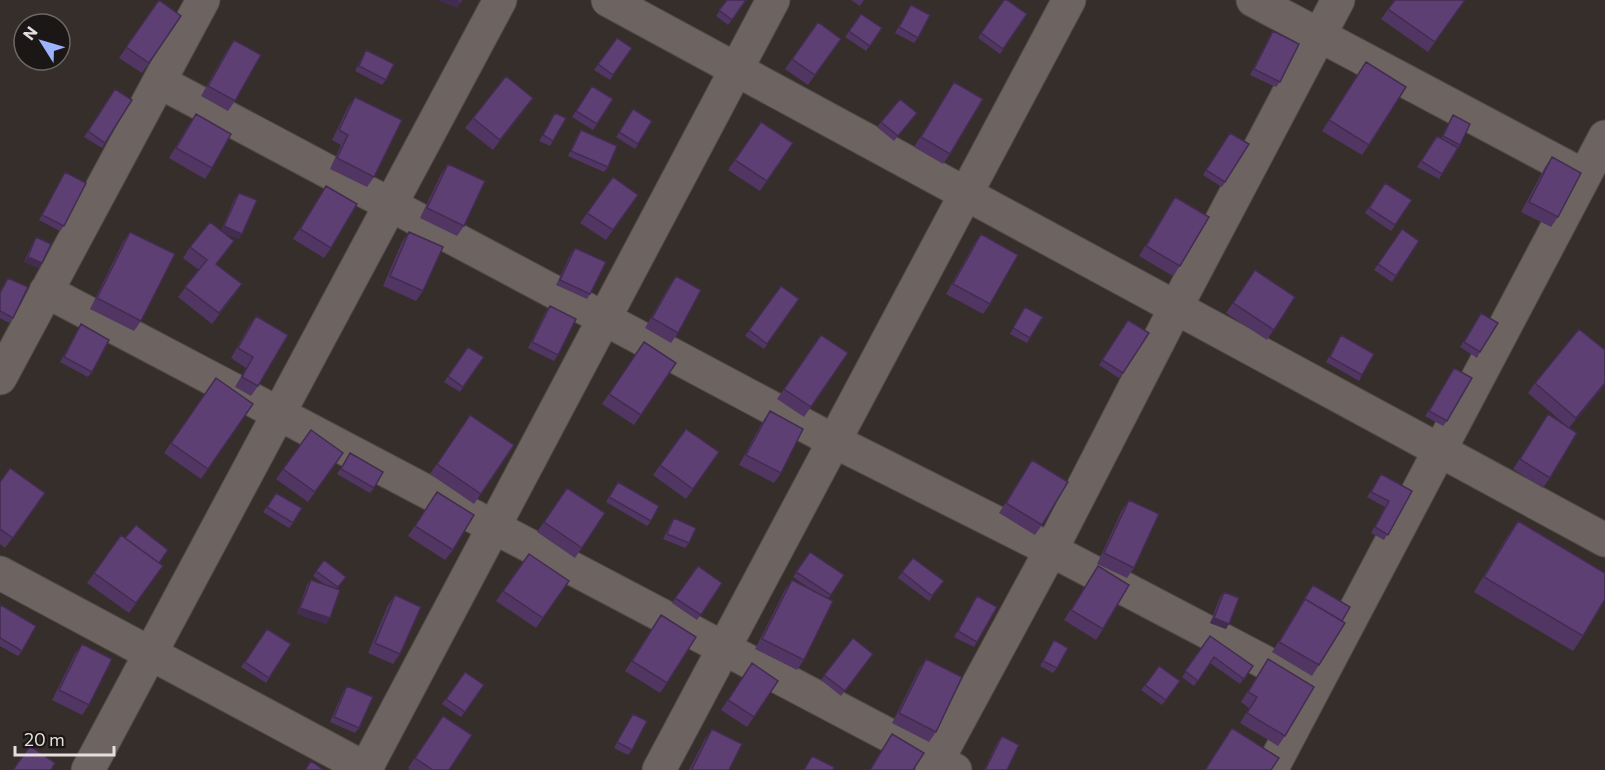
<svg xmlns="http://www.w3.org/2000/svg" width="1605" height="770" viewBox="0 0 1605 770" font-family="Commissioner,sans-serif">
<rect width="100%" height="100%" fill="#362e2b"/>
<g fill="none" stroke-linecap="round" stroke-linejoin="round">
<defs>
<path id="minor" d="M608,0L1605,540
M1253,0L1584,176
M160,82L834,441L1051,550L1314,688
M46,291L955,770
M0,378L203,0
M0,573L368,770
M88,770L500,0
M365,770L773,0
M659,770L1069,0
M932,770L1051,550L1176,307L1338,0
M1271,770L1605,137"/>
</defs>
<use href="#minor" stroke="#514a47" stroke-width="35"/>
<use href="#minor" stroke="#6d6461" stroke-width="33"/>
</g>
<path fill="#513663" d="M159,0L181,16L142,73L119,58Z
M727,0H747L728,25L716,16Z
M851,0H864L860,6Z
M1004,0L1027,14L1000,54L978,38Z
M1464,1L1428,52L1381,19L1388,9Z
M911,5L918,38L914,43L895,33Z
M861,14L882,28L866,51L845,37Z
M818,22L841,39L808,85L785,69Z
M1273,31L1280,82L1276,87L1250,75L1269,37Z
M617,38L632,48L610,80L594,70Z
M234,40L235,101L228,111L201,96L227,50Z
M366,50L386,80L382,85L355,71Z
M1366,62L1369,145L1362,155L1322,131Z
M954,82L950,154L943,164L914,147Z
M592,86L613,99L593,130L572,117Z
M115,89L132,100L102,148L84,137Z
M355,97L374,177L367,187L330,169L341,145L332,140L348,107Z
M526,108L493,150L465,128L473,118Z
M555,113L553,141L550,146L539,141Z
M917,113L894,141L877,127L881,122Z
M196,114L212,168L205,179L169,158L189,124Z
M629,115L652,121L635,149L616,137Z
M1453,115L1460,145L1439,179L1417,167L1433,141L1441,138Z
M761,122L793,143L760,191L728,170Z
M581,130L608,167L604,172L568,156L577,136Z
M1230,133L1249,144L1222,187L1203,175Z
M1552,157L1558,217L1551,227L1521,212L1545,167Z
M448,164L464,226L457,236L420,218L441,174Z
M65,172L64,226L60,231L39,220Z
M613,177L638,195L606,240L580,223Z
M1385,183L1412,200L1391,231L1365,213Z
M326,186L331,248L324,258L293,239Z
M239,193V239L224,233L234,241L217,264L235,294L212,324L178,297L199,270L183,258L190,247L221,231L235,198Z
M1175,197L1180,266L1173,276L1139,256Z
M1402,229L1419,241L1392,282L1374,270Z
M130,232L141,321L134,331L90,309L123,242Z
M409,232L423,291L416,301L383,286L402,242Z
M981,234L990,304L983,314L946,294L974,244Z
M36,237L42,263L39,268L24,262L33,242Z
M575,248L590,294L587,299L556,285L571,253Z
M1255,270L1295,297L1267,340L1226,313Z
M676,276L678,333L671,343L645,328L669,286Z
M8,278L13,318L9,323L0,318V291Z
M781,286L799,299L764,349L745,336Z
M550,306L558,355L554,361L528,348L546,311Z
M1025,307L1030,338L1027,343L1010,334Z
M256,316L258,386L251,396L235,387L246,368L231,358L249,326Z
M1478,318L1480,352L1477,358L1460,347Z
M1128,320L1149,333L1119,378L1099,365Z
M81,324L92,372L88,377L60,362Z
M821,335L848,353L804,417L777,399Z
M1341,335L1362,375L1359,381L1326,362Z
M644,342L676,363L634,425L602,404Z
M468,347L484,357L460,392L444,382Z
M1454,368L1447,421L1443,426L1425,416Z
M216,378L253,404L201,479L164,453Z
M1535,383L1605,385L1569,428L1550,478L1543,488L1513,469L1548,414L1568,427L1528,393Z
M770,411L781,473L774,483L739,465L763,421Z
M470,415L514,445L474,504L430,474Z
M686,429L719,452L686,499L653,475Z
M311,430L343,453L308,502L276,479Z
M350,453L374,488L370,493L337,474Z
M1032,460L1042,525L1035,535L999,513Z
M1381,474L1412,491L1384,540L1371,533L1385,507L1367,497Z
M0,482L45,493L5,548L0,544Z
M618,482L651,521L647,526L606,502Z
M567,488L605,513L575,558L537,532Z
M437,492L453,550L445,560L408,536Z
M276,493L293,523L289,528L263,512Z
M1129,500L1134,568L1127,578L1097,564L1122,510Z
M674,518L689,543L685,548L663,539L670,524Z
M1518,521L1583,636L1573,651L1474,592L1508,535Z
M121,535L163,566L129,613L87,583Z
M810,552L844,575L828,599L804,660L797,670L755,649L785,590L792,580L815,592L793,577Z
M529,554L569,581L536,628L496,601Z
M324,560L346,577L337,589L330,618L326,624L297,614L307,585L311,580L324,584L313,576Z
M1098,566L1103,629L1096,640L1064,620Z
M902,572L944,581L929,601L898,578Z
M722,583L697,620L672,603L675,598Z
M1313,585L1342,621L1319,665L1312,676L1272,652Z
M1224,592L1226,629L1210,623L1220,597Z
M395,595L400,654L393,664L368,653L388,605Z
M977,596V642L974,647L954,637Z
M0,607L22,651L18,656L0,646Z
M661,615L667,683L660,693L625,671Z
M267,629L291,644L266,683L241,667Z
M1210,636L1253,666L1240,684L1210,663L1194,686L1182,677Z
M853,638L873,654L841,696L821,680Z
M1054,640L1057,668L1053,673L1040,666Z
M82,644L89,705L82,715L52,700L75,654Z
M926,659L936,732L929,742L892,723L919,669Z
M1268,659L1285,736L1278,746L1240,723L1249,708L1241,702Z
M752,663L778,681L747,727L721,710Z
M1159,666L1180,681L1162,705L1141,690Z
M465,672L484,685L461,717L442,704Z
M347,686L359,728L355,733L330,722L343,692Z
M633,714L632,750L628,755L614,748Z
M443,716L449,770H410L408,768Z
M712,729L729,770H689L705,739Z
M1002,736L1007,770H984L998,741Z"/>
<path fill="#422c50" d="M437,0H453L461,3L457,8Z
M533,98L526,108L493,150L500,140Z
M224,226L242,234L239,239L221,232Z
M28,257L42,263L39,268L24,262Z
M1605,383V385L1569,428L1576,418Z
M300,608L330,618L326,624L297,614Z
M1214,618L1229,624L1226,629L1210,623Z"/>
<path fill="#5e3f73" stroke="#422c50" stroke-width="1.5" d="M159,0L181,16L149,63L126,47Z
M453,0H462L461,3Z
M727,0H746L732,20L719,10Z
M1004,0H1007L1027,14L1003,49L981,33Z
M1395,0H1465L1435,42L1388,9Z
M911,5L930,15L918,38L899,27Z
M861,14L882,28L870,46L849,31Z
M818,22L841,39L815,75L792,59Z
M1273,31L1299,44L1280,82L1254,69Z
M617,38L632,48L613,75L598,64Z
M234,40L261,55L235,101L208,86Z
M366,50L394,64L386,80L359,66Z
M1366,62L1406,87L1369,145L1329,120Z
M506,76L533,98L500,140L473,118Z
M954,82L983,99L950,154L921,137Z
M592,86L613,99L597,124L576,111Z
M115,89L132,100L105,143L88,131Z
M355,97L402,120L374,177L337,158L348,135L339,130Z
M900,99L917,113L898,136L881,122Z
M633,109L652,121L638,144L619,132Z
M555,113L566,118L553,141L543,135Z
M196,114L231,134L212,168L176,148Z
M1453,115L1470,124L1460,145L1443,136Z
M761,122L793,143L767,181L735,160Z
M581,130L617,146L608,167L571,151Z
M1230,133L1249,144L1225,182L1206,170Z
M1437,136L1458,148L1442,174L1421,161Z
M1552,157L1581,173L1558,217L1529,202Z
M448,164L485,181L464,226L427,208Z
M65,172L86,183L64,226L42,215Z
M613,177L638,195L613,230L587,213Z
M1385,183L1412,200L1395,225L1369,208Z
M326,186L357,204L331,248L300,229Z
M239,193L257,200L242,234L224,226Z
M1175,197L1209,217L1180,266L1146,246Z
M210,222L234,241L216,264L242,284L219,313L185,287L207,260L190,247Z
M1402,229L1419,241L1396,276L1378,264Z
M130,232L175,254L141,321L97,298Z
M409,232L443,247L423,291L390,276Z
M981,234L1018,255L990,304L953,284Z
M36,237L51,244L42,263L28,257Z
M575,248L606,262L590,294L560,280Z
M1255,270L1295,297L1274,330L1233,303Z
M676,276L701,290L678,333L652,318Z
M8,278L28,287L13,318L0,311V293Z
M781,286L799,299L767,344L749,330Z
M550,306L576,319L558,355L532,342Z
M1025,307L1043,317L1030,338L1013,328Z
M1481,313L1498,323L1480,352L1464,342Z
M256,316L288,335L258,386L242,377L253,357L238,348Z
M1128,320L1149,333L1123,373L1102,360Z
M81,324L109,340L92,372L64,357Z
M1579,329L1605,350V383L1576,418L1535,383Z
M821,335L848,353L811,407L784,389Z
M1341,335L1374,354L1362,375L1330,357Z
M644,342L676,363L641,415L609,394Z
M468,347L484,357L463,387L448,376Z
M1454,368L1472,378L1447,421L1429,411Z
M216,378L253,404L208,469L171,443Z
M770,411L803,429L781,473L746,455Z
M1548,414L1577,433L1550,478L1520,459Z
M470,415L514,445L481,494L437,464Z
M686,429L719,452L693,489L660,465Z
M311,430L343,453L315,492L283,469Z
M350,453L383,472L374,488L341,469Z
M1032,460L1068,482L1042,525L1006,503Z
M10,468L45,493L13,538L0,529V482Z
M1381,474L1412,491L1388,535L1375,527L1389,501L1371,492Z
M618,482L659,506L651,521L609,497Z
M567,488L605,513L582,548L544,522Z
M437,492L474,515L453,550L415,526Z
M276,493L302,508L293,523L267,507Z
M1129,500L1159,514L1134,568L1104,553Z
M674,518L696,528L689,543L667,534Z
M1518,521L1605,573V599L1583,636L1484,577Z
M136,525L168,550L159,563L125,538Z
M121,535L163,566L136,603L94,573Z
M810,552L844,575L831,595L796,572Z
M529,554L569,581L543,618L503,591Z
M913,558L944,581L932,596L902,572Z
M324,560L346,577L338,587L316,571Z
M698,566L722,583L701,615L675,598Z
M1098,566L1129,585L1103,629L1071,610Z
M311,580L340,590L330,618L300,608Z
M792,580L833,601L804,660L762,639Z
M1313,585L1350,607L1342,621L1305,599L1304,601H1303Z
M1224,592L1239,598L1229,624L1214,618Z
M395,595L421,607L400,654L375,643Z
M977,596L997,607L977,642L958,631Z
M1305,599L1345,623L1319,665L1279,642Z
M1,605L36,626L22,651L0,638V607Z
M661,615L696,637L667,683L632,661Z
M267,629L291,644L269,678L245,662Z
M1210,636L1253,666L1244,679L1214,657L1198,681L1185,671Z
M853,638L873,654L845,691L824,675Z
M1054,640L1068,648L1057,668L1043,661Z
M82,644L112,659L89,705L59,690Z
M926,659L962,677L936,732L899,713Z
M1268,659L1314,687L1285,736L1247,713L1257,697L1248,692Z
M752,663L778,681L754,717L728,700Z
M1159,666L1180,681L1166,700L1145,685Z
M465,672L484,685L465,712L446,699Z
M347,686L373,697L359,728L334,717Z
M633,714L647,721L632,750L617,742Z
M443,716L472,735L449,770H433L415,758Z
M1232,728L1279,758L1271,770H1205Z
M712,729L742,744L729,770H693L692,769Z
M892,734L924,753L913,770H870Z
M1002,736L1019,745L1007,770H985Z
M30,746L55,763L51,770H13Z
M812,756L834,767L833,770H804Z
M311,761L324,770H305Z"/>
<g transform="translate(42 42) rotate(307)"><circle r="28" fill="#1b1716" stroke="#6b6765" stroke-width="1.5"/>
<path d="M0-4.5L10 22L0 15L-10 22Z" fill="#9eb3fd"/>
<text y="-9" font-size="16" font-weight="bold" text-anchor="middle" fill="#e4dedc">N</text>
</g>
<path d="M15 746v9h99v-9" fill="none" stroke="#e4dedc" stroke-width="3"/>
<text x="24" y="746" font-size="18" fill="#e4dedc" stroke="#1b1716" stroke-width="4.5" paint-order="stroke">20 m</text>
</svg>
